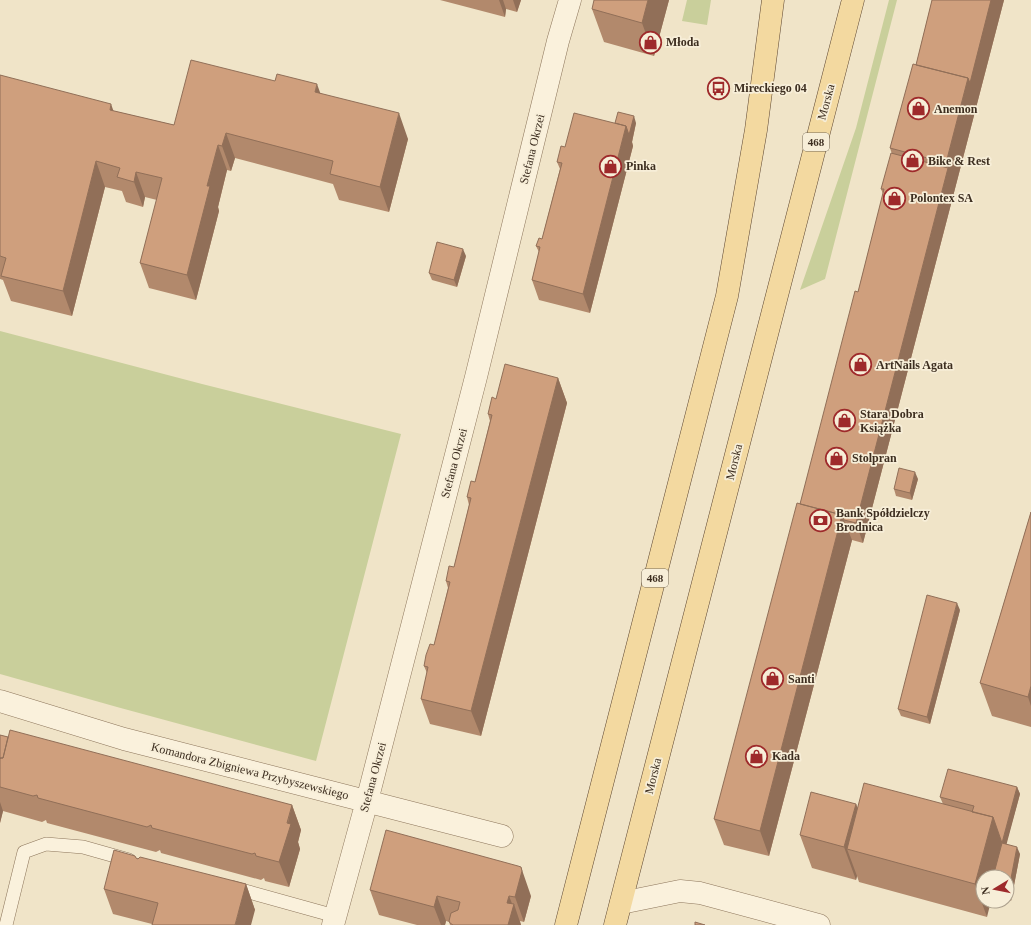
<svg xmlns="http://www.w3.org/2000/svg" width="1031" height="925" viewBox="0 0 1031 925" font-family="Georgia,serif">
<rect width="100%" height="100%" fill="#f0e4c8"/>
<path fill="#c9cf9b" d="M687,0H711L707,25L682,21Z
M889,0H897L825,279L800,290L856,128Z
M0,331L202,384L401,434L316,761L117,707L0,674Z"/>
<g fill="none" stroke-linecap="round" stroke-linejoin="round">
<defs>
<path id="lane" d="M231,887L335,916
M6,925L24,852L46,844L83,847L129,860"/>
<path id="street" d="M0,701L124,739L502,836
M621,903L680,891L700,893L819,925
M333,925L367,801L476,377L558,41L570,0"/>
<path id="primary" d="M566,925L727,296L756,130L773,0
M615,925L853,0"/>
</defs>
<use href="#lane" stroke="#8d765c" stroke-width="14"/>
<use href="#street" stroke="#8d765c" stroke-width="23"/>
<use href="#primary" stroke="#5b4430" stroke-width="23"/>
<use href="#lane" stroke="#faf1dc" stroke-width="13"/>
<use href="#street" stroke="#faf1dc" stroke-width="22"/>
<use href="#primary" stroke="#f3d9a0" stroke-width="22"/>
</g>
<path fill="#b2896c" d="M440,0H521L517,12L506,9L505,17Z
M669,0L654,56L604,42L592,9Z
M932,0H1004L863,543L852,540L769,856L724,845L714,819L858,292L883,194L881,189L892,154L890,148L916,65Z
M0,75L114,111L174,125L320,93L408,139L389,212L339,200L333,184L235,158L231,171L227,170L218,207L219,211L196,300L149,288L140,263L157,200L145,197L143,207L126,202L122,191L105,187L72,316L11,301L3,280L0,279Z
M615,123H636L632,142L633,146L590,313L539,300L532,280L539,252L536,246L542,239L560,169L557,162L565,147Z
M466,256L457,287L432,280L429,273Z
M558,378L567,403L481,736L430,724L421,699L427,673L424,666L434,645L448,588L446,581L454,567L469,505L467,497L475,482L490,421L488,414L496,399Z
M918,479L912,500L896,496L894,489Z
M1031,512V727L992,716L980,683Z
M960,610L930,724L901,716L898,709Z
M0,735L292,805L301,830L298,842L300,849L289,887L265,881L264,878L261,880L161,853L160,850L156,852L47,823L46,820L42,822L3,811L0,823Z
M1017,787L1020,794L1006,844L1020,854L1011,901L1007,900V877H983L987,917L859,882L857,876L856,880L812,868L800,835L856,804L858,809L943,804L940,797Z
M136,858L246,884L255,910L152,924L113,914L104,889Z
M370,890L531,896L524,922L520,921L521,925H450L449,922L446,921L445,925H417L379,915Z"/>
<path fill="#916f58" d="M499,0H503L506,9L505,17Z
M513,0H521L517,12Z
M648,0H669L654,56L642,23Z
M991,0H1004L863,543L856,523L948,168L946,163L968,78Z
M317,84L326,109L315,92Z
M111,104L120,129L110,110Z
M399,113L408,139L389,212L380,187Z
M634,116L636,123L632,142L633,146L590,313L583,294L626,126Z
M226,133L235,158L231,171L222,146Z
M218,145L227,170L218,207L219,211L196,300L187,275L207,186Z
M96,161L105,187L72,316L63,291Z
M136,172L145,197L143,207L134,182Z
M463,249L466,256L457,287L454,280Z
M558,378L567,403L481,736L471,711Z
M915,472L918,479L912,500L910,493Z
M842,515L852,540L769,856L760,831Z
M957,603L960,610L930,724L927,717Z
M1031,686V706L1028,697Z
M1017,787L1020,794L1005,850L1002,843Z
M0,802L3,811L0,823Z
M856,804L868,837L847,849L857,876L856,880L844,847Z
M292,805L301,830L298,842L300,849L289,887L279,862Z
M993,817L1005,850L998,877H983V901H991L987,917L975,884Z
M1017,847L1020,854L1011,901L1008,894Z
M521,867L531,896L524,922L515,897Z
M246,884L255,910L251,925H235Z
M437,896L446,921L445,925H441L434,907Z
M509,896L513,906L514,904L521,925H508L507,903Z"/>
<path fill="#cf9f7d" stroke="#916f58" d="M594,0H648L642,23L592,9Z
M932,0H991L970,83L968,78L916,65Z
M191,60L275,81L277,74L317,84L315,92L399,113L380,187L330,174L333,161L226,133L222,146L218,145L207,186H210L187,275L140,263L162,178L136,172L134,182L117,177L120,168L96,161L63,291L1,276L6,258L0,256V75L111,104L110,110L174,125Z
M913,64L968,78L946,163L890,148Z
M618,112L634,116L629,135L626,126L615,123Z
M574,113L626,126L583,294L532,280L540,247L536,246L539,238L542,239L562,163L557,162L561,146L565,147Z
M891,153L948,168L856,523L844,520L842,515L800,504L855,291L858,292L884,189H881Z
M437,242L463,249L454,280L429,273Z
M505,364L558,378L471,711L421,699L428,667L424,666L426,655L430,644L434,645L450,582L446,581L449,566L454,567L471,498L467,497L471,481L475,482L492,415L488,414L492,397L496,399Z
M899,468L915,472L910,493L894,489Z
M797,503L842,515L760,831L714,819Z
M1031,512V686L1028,697L980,683Z
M927,595L957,603L927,717L898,709Z
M10,730L292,805L287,823L291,824L279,862L256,856L255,853L252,854L152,828L151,825L147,827L38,798L37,795L33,796L0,787V758H3Z
M0,735L8,737L3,758H0V759Z
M948,769L1017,787L1002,843L993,817L972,812L974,806L940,797Z
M864,783L993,817L975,884L847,849Z
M811,792L856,804L844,847L800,835Z
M386,830L518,866L521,867L522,871L515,897L509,896L507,903L514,904L508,925H453L450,923L449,921L451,913L458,910L460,902L437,896L434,907L370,890Z
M1002,843L1017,847L1008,894H1007V877H993Z
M114,850L135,856L136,858L138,859L140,857L246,884L235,925H152L158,903L104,889Z
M695,922L705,925H695Z"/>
<defs>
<symbol id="shop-ring" viewBox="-11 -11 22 22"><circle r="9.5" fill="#f7eed8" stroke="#9e2a2b" stroke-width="1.5"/><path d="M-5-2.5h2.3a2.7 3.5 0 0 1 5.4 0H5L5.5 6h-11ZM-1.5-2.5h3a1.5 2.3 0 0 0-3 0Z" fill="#9e2a2b"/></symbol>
<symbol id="bus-ring" viewBox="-11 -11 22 22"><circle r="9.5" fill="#f7eed8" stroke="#9e2a2b" stroke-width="1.5"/><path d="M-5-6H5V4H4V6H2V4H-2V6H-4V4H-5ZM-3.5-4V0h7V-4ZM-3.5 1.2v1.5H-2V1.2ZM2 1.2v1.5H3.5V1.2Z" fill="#9e2a2b"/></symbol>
<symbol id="bank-ring" viewBox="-11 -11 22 22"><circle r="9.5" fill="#f7eed8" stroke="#9e2a2b" stroke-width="1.5"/><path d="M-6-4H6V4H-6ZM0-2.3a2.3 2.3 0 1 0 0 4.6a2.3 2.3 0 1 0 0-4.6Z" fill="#9e2a2b"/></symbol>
</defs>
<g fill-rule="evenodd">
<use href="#shop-ring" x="638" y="30" width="25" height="25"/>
<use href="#bus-ring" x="706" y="76" width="25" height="25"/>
<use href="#shop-ring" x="906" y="96" width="25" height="25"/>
<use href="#shop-ring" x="900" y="148" width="25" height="25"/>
<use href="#shop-ring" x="598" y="154" width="25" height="25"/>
<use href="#shop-ring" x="882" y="186" width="25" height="25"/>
<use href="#shop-ring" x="848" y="352" width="25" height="25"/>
<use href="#shop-ring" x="832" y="408" width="25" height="25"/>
<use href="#shop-ring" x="824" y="446" width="25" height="25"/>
<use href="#bank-ring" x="808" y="508" width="25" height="25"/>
<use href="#shop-ring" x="760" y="666" width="25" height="25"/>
<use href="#shop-ring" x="744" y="744" width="25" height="25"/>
</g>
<g text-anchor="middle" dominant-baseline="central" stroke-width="3.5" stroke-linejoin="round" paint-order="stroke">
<g fill="#f7eed8" stroke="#756857" stroke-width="1">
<rect x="803" y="133" width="26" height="18" rx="3"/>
<rect x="642" y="569" width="26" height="18" rx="3"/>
</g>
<g font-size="11" font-weight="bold" fill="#3d2e20">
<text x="816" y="142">468</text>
<text x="655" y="578">468</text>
</g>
<g font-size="12" font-weight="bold" fill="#3d2e20" stroke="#f7eed8" text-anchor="start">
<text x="666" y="42">Młoda</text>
<text x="734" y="88">Mireckiego 04</text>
<text x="934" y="109">Anemon</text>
<text x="928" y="161">Bike &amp; Rest</text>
<text x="626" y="166">Pinka</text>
<text x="910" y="198">Polontex SA</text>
<text x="876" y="365">ArtNails Agata</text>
<text x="860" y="414">Stara Dobra<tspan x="860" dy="14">Książka</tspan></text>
<text x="852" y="458">Stolpran</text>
<text x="836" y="513">Bank Spółdzielczy<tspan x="836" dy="14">Brodnica</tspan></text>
<text x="788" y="679">Santi</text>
<text x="772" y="756">Kada</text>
</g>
<g font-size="12" fill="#3d2e20" stroke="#f7eed8">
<text transform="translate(826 102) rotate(-75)">Morska</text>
<text transform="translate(532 149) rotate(-76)">Stefana Okrzei</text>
<text transform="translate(734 462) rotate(-76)">Morska</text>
<text transform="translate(454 463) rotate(-75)">Stefana Okrzei</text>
<text transform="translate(250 771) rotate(14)">Komandora Zbigniewa Przybyszewskiego</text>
<text transform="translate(653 776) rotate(-76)">Morska</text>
<text transform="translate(373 777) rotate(-75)">Stefana Okrzei</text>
</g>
</g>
<g transform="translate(995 889) rotate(260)"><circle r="19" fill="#f7eed8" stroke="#ada18e"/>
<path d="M0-3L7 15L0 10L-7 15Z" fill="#9e2a2b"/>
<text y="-6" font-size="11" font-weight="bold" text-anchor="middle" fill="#3d2e20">N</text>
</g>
</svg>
